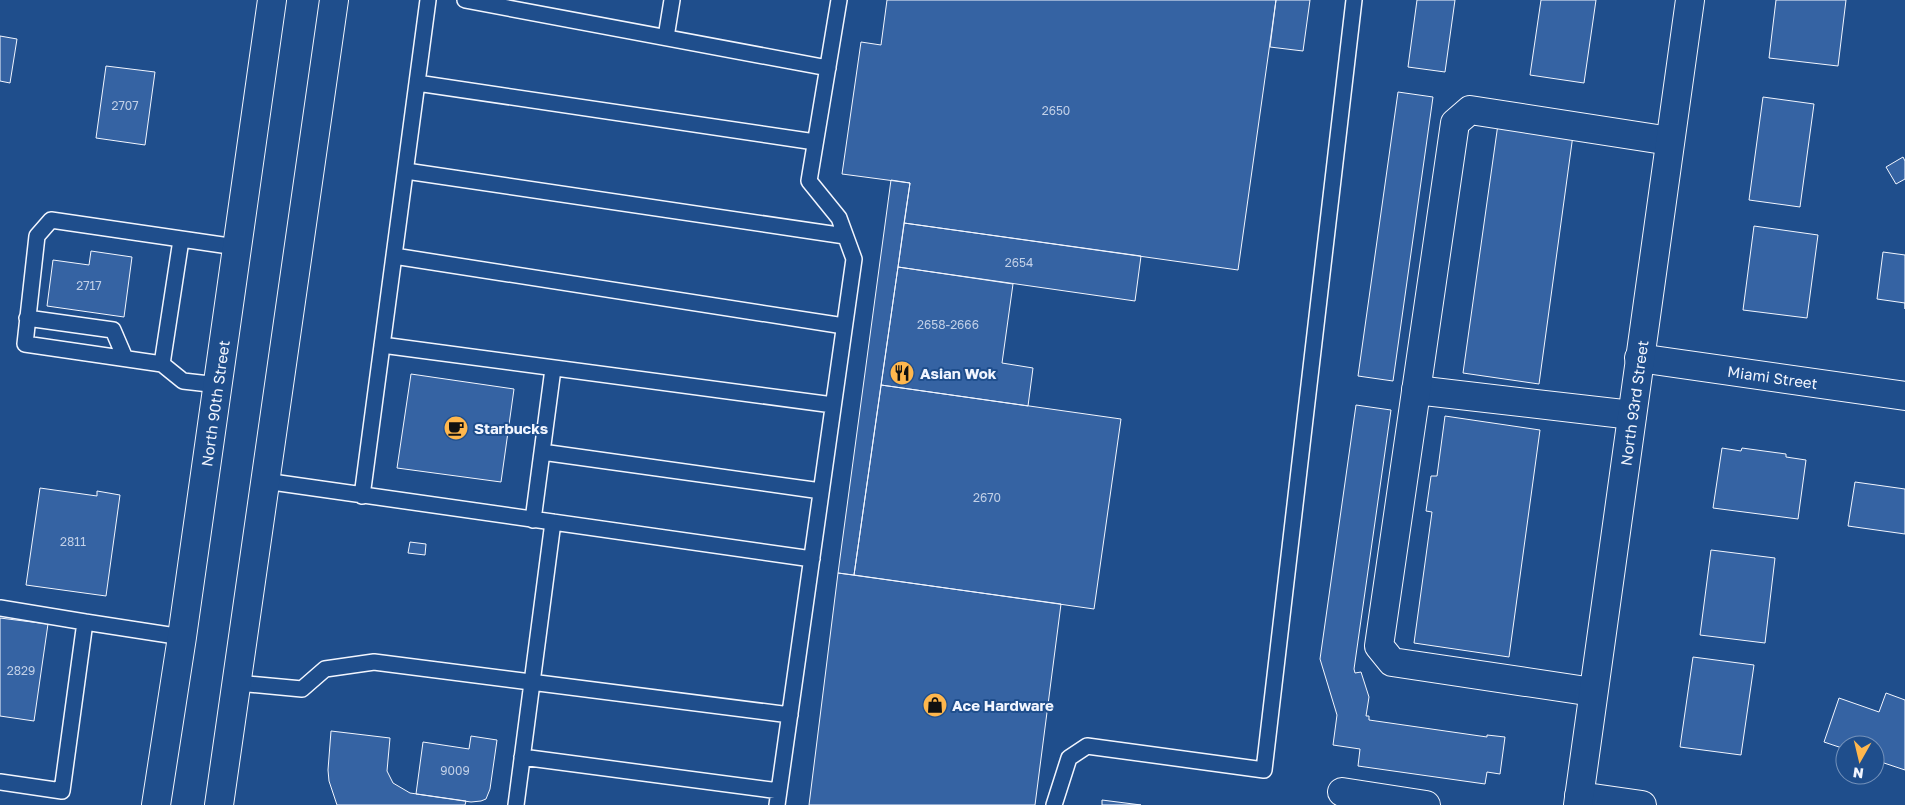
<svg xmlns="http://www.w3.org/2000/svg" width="1905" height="805" viewBox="0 0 1905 805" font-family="'Golos Text',sans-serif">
<rect width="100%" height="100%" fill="#1f4e8c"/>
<path fill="#3563a3" stroke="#f2f6ff" d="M887,0H1276L1238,270L904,223L910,183L842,174L861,42L881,45Z
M1276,0H1310L1303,51L1270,47Z
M1417,0H1455L1445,72L1408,67Z
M1541,0H1596L1584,83L1530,75Z
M1776,0H1846L1838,66L1769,58Z
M0,36L17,39L10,83L0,81Z
M106,66L155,72L145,145L96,138Z
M1398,92L1433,97L1393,381L1358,376Z
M1763,97L1814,104L1800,207L1749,200Z
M1498,124L1573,135L1539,384L1463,373Z
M1903,157L1905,161V179L1896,184L1886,167Z
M891,180L910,183L854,575L838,573Z
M904,223L1141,256L1135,301L898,267Z
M1754,226L1818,235L1807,318L1743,310Z
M91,251L132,257L124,317L47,306L53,260L89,265Z
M1883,252L1905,255V309V303L1877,299Z
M898,267L1013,284L1002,363L1033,368L1028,406L881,385Z
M411,374L514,389L501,482L397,468Z
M881,385L1121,419L1094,609L854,575Z
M1356,405L1391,410L1354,669L1355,673L1361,672L1369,697L1366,716H1369V720L1487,737V735L1505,737L1500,774L1487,772L1485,784L1358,766L1360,749L1333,745L1337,715L1320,659Z
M1445,416L1540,430L1509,657L1414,643L1432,512L1426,511L1431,476H1437Z
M1722,448L1741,451L1742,448L1786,454V457L1806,460L1798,519L1713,508Z
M1855,482L1905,489V534L1848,526Z
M40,488L97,496V491L120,495L106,596L26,585Z
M410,542L426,544L425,555L408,553Z
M1711,550L1775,558L1765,643L1700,635Z
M838,573L1061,604L1035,805H809Z
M0,618L48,624L34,721L0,716Z
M1693,657L1754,665L1741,755L1680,747Z
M1886,693L1905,700V770L1875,760V745H1845V749L1824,742L1839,698L1879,712Z
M331,731L390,738L387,771L393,783L410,793L466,801L465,805H337L329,781L328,770Z
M471,736L497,740L490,789L486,799L481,801L471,802L416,794L423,742L469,749Z
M1102,800L1141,805H1102Z"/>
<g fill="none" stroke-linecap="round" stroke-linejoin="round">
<defs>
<path id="lane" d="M465,0L828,68
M666,37L672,0
M417,83L815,142
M406,171L845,236
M394,256L844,326
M27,318L113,330L125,358
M382,345L833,405
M162,364L181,240
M218,385L183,381L162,364L25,344L37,236L51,220L236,247
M542,452L821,491
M265,481L812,559
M362,496L428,0
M533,520L553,369
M0,608L85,622L62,791L0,782
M85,622L182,637
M237,683L302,689L325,669L374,662L790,715
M522,757L779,791
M516,805L553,522
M777,805L854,259L839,218L809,181L839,0
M1054,805L1069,758L1087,746L1264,770L1354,0"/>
<g id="street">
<path id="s1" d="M1639,358L1905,396"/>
<path d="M1416,390L1632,415"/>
<path d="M1593,692L1392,662L1379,646L1455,123L1470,110L1670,141"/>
<path d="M1342,792L1426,805"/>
<path d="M1579,796L1642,805"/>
<path id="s2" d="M1578,805L1690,0"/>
</g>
<g id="primary">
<path id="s3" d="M156,805L182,637L272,0"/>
<path d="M219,805L334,0"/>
</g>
</defs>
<use href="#lane" stroke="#f2f6ff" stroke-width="18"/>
<use href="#street" stroke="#f2f6ff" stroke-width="30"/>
<use href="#primary" stroke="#f2f6ff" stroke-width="30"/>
<use href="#lane" stroke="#1f4e8c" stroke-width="15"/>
<use href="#street" stroke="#1f4e8c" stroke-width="28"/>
<use href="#primary" stroke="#1f4e8c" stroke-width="28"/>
</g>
<defs>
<symbol id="restaurant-disc" viewBox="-11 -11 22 22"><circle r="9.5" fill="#ffb74d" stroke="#1f4e8c"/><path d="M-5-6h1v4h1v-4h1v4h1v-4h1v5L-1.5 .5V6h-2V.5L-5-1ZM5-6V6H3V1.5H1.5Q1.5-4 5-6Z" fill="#111"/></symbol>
<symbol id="cafe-disc" viewBox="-11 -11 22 22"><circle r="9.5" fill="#ffb74d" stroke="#1f4e8c"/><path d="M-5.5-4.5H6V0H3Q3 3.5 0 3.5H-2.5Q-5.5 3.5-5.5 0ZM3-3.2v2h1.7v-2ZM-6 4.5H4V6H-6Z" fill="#111"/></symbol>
<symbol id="shop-disc" viewBox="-11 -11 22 22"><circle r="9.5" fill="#ffb74d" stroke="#1f4e8c"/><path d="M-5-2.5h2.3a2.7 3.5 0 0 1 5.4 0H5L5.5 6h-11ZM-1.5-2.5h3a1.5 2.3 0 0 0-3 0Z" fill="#111"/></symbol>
</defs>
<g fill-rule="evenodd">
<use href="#restaurant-disc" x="888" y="359" width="28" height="28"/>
<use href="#cafe-disc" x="442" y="414" width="28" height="28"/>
<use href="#shop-disc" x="921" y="691" width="28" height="28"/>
</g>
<g text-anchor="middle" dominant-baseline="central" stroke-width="4" stroke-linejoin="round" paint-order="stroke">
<g font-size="12" fill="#c3d1e8">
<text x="125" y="105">2707</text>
<text x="1056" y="110">2650</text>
<text x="1019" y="262">2654</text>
<text x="89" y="285">2717</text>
<text x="948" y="324">2658-2666</text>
<text x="987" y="497">2670</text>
<text x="73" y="541">2811</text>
<text x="21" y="670">2829</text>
<text x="455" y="770">9009</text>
</g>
<g font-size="15" font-weight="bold" fill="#f2f6ff" stroke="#1f4e8c" text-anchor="start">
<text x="920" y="373">Asian Wok</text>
<text x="474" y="428">Starbucks</text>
<text x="952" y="705">Ace Hardware</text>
</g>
<g font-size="15" fill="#f2f6ff" stroke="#1f4e8c">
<text stroke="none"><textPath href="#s1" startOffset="135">Miami Street</textPath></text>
<text stroke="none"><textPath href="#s2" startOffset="406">North 93rd Street</textPath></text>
<text stroke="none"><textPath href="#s3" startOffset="406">North 90th Street</textPath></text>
</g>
</g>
<g transform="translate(1860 760) rotate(188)"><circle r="24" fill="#1f4e8c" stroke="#7391ba"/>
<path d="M0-4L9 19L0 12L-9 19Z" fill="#ffb74d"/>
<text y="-8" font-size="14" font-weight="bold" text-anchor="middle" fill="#f2f6ff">N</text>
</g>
</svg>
